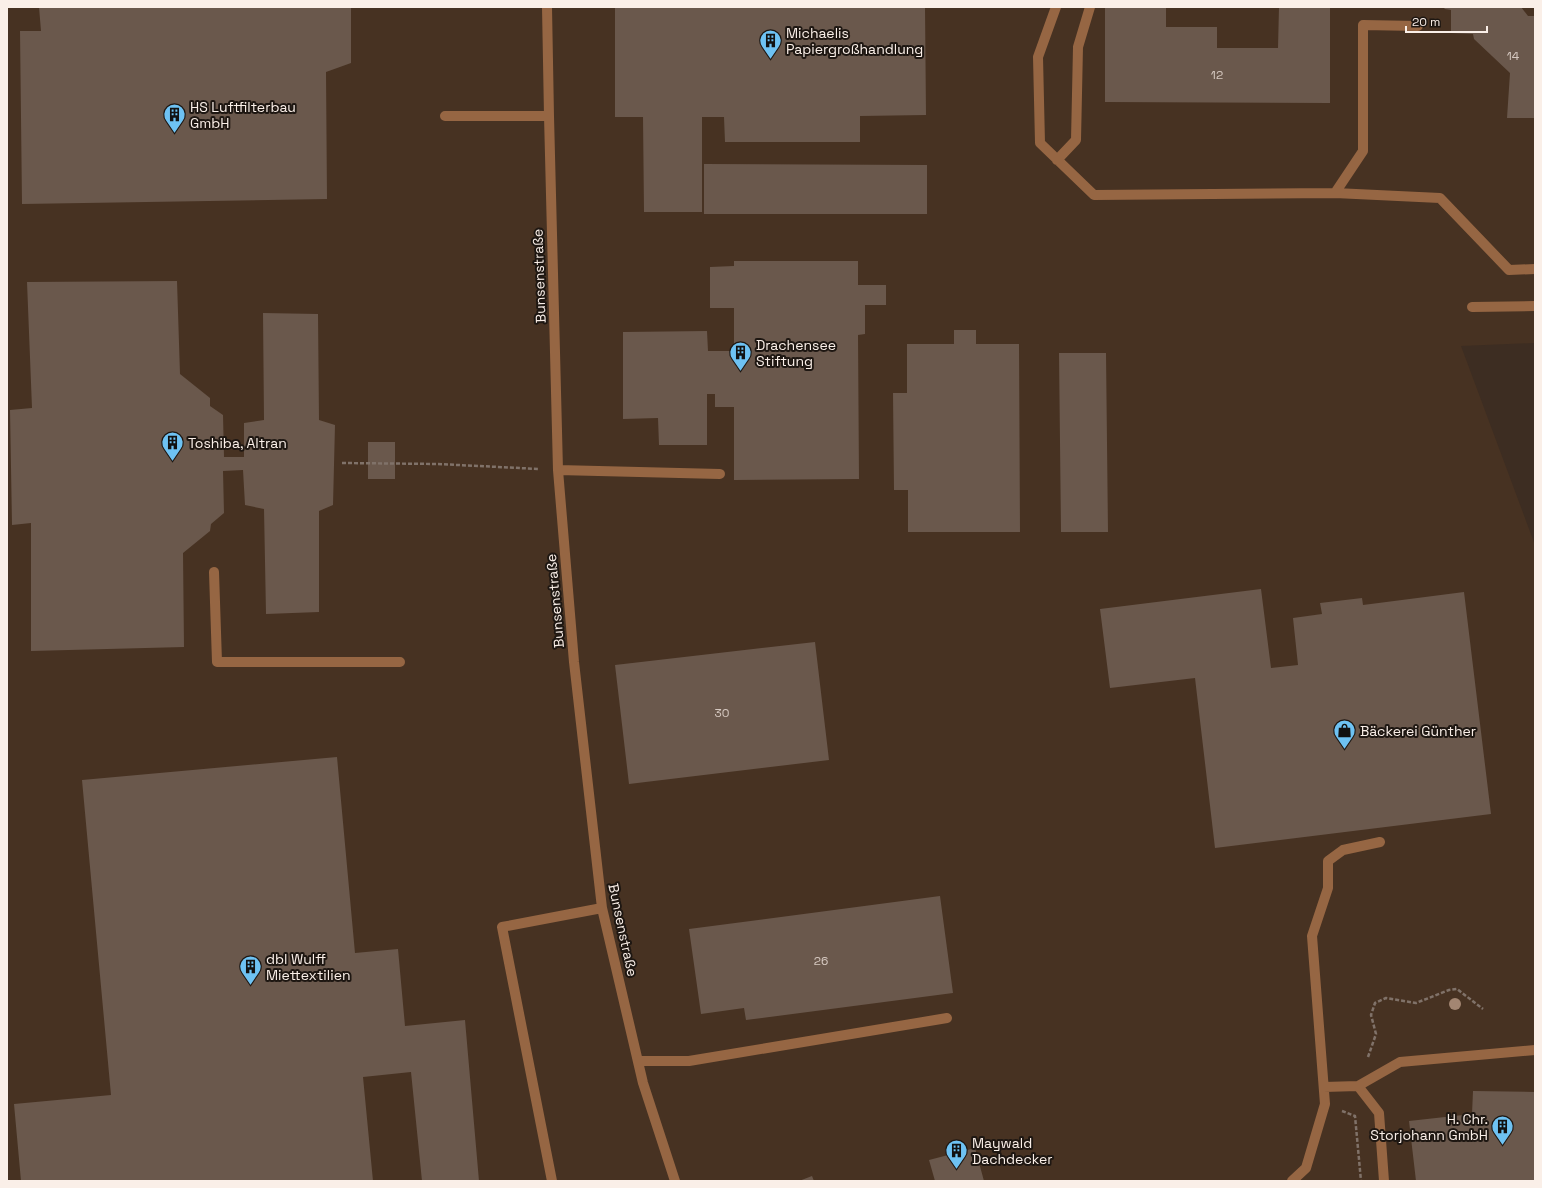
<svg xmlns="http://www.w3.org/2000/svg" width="1542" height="1188" viewBox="0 0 1542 1188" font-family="'Space Grotesk',sans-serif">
<rect width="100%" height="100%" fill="#3d2d22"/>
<path fill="#473222" d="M7,7H1535V343L1461,346L1535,545V1181H7Z"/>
<path fill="#6a584c" d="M39,7H351V63L326,72L327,199L22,204L20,31H41Z
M615,7H925L926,115L860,116V142H725L724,117H702V212H644L643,117H615Z
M1105,7H1166V27H1217V48H1278L1279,7H1330V103L1105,102Z
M1443,7H1521L1528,16H1535V118H1507L1510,73L1474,39L1473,34L1451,33V10L1445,9Z
M704,164L927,165V214H704Z
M734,261H858V285H886V305H865V334L858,335L859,479L734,480V407H715V394H707V445H659L658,418L623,419V332L707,331L708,351H734V308H710V267L734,266Z
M177,281L180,374L210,398V406L223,415L224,457H244V423L264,420L263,313L318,314L319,420L335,425L333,505L319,511V612L266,614L264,509L245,505L243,470L223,471L224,513L211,524L210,531L183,553L184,647L31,651V523L12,525L10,410L32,408L27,282Z
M954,330H976V344H1019L1020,532H908V490H894L893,393H907V344H954Z
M1059,353H1106L1108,532H1061Z
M368,442H395V479H368Z
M1261,589L1271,668L1298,665L1293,618L1322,614L1320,603L1362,598L1363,605L1464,592L1491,814L1215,848L1195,678L1110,688L1100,609Z
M815,642L829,760L629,784L615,665Z
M337,757L355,953L398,949L405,1026L465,1020L479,1181H422L411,1072L363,1077L373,1181H21L14,1104L111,1095L82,780Z
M940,896L953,993L746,1020L744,1008L701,1014L689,929Z
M1473,1091L1535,1092V1181H1416L1409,1121L1472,1114Z
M975,1148L984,1181H935L929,1160Z
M812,1176L814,1181H799Z"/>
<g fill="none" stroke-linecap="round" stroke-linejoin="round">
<path stroke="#807269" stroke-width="2.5" stroke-dasharray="4 2" stroke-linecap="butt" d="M342,463L438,464L539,469
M1368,1057L1376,1034L1371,1015L1375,1003L1386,998L1416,1003L1449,990L1457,989L1483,1009
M1342,1111L1355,1116L1361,1181"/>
<path stroke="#966643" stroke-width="10" d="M547,7L549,116L558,470L574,662L602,908L643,1083L675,1181
M1056,7L1038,57L1040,143L1094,195L1335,193L1363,151V25L1418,26
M445,116H549
M1057,160L1076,140L1078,47L1090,7
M1335,193L1440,198L1509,270L1535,269
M1472,307L1535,306
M558,470L720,474
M214,572L217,662H400
M638,1061H689L947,1018
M1358,1086L1379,1113L1384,1181
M1324,1087L1358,1086L1400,1062L1535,1050
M552,1181L502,927L602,908
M1292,1181L1306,1168L1325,1104L1312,936L1328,888V861L1343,850L1380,842"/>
</g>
<circle fill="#a38672" cx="1455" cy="1004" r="6"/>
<defs>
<symbol id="building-pin" viewBox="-11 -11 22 30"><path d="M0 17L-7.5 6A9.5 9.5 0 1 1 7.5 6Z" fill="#6ec2f3" stroke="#1e1712"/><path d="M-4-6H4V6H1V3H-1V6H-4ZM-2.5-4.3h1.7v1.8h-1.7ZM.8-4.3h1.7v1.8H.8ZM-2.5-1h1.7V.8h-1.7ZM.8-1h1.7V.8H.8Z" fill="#111"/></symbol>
<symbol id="shop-pin" viewBox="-11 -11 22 30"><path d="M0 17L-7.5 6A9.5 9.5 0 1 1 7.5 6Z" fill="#6ec2f3" stroke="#1e1712"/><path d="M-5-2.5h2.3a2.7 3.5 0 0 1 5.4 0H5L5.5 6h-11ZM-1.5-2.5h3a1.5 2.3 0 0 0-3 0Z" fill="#111"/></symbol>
</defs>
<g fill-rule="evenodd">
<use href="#building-pin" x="758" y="28" width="25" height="34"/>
<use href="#building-pin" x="162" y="102" width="25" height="34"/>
<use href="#building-pin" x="728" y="340" width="25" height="34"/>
<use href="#building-pin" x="160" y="430" width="25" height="34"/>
<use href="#shop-pin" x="1332" y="718" width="25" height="34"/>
<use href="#building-pin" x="238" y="954" width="25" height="34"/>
<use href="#building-pin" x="1490" y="1114" width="25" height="34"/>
<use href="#building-pin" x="944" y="1138" width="25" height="34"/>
</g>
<g text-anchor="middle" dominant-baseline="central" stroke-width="4" stroke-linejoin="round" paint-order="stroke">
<g font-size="12" fill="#d6c9c1">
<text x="1513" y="56">14</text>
<text x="1217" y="75">12</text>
<text x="722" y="713">30</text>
<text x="821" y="961">26</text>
</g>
<g font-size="14" fill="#faefe8" stroke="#1e1712" text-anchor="start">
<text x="786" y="33">Michaelis<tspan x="786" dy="16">Papiergroßhandlung</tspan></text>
<text x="190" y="107">HS Luftfilterbau<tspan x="190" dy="16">GmbH</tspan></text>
<text x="756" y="345">Drachensee<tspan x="756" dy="16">Stiftung</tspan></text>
<text x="188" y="443">Toshiba, Altran</text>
<text x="1360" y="731">Bäckerei Günther</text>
<text x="266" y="959">dbl Wulff<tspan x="266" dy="16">Miettextilien</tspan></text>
<text x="1488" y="1119" text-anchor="end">H. Chr.<tspan x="1488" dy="16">Storjohann GmbH</tspan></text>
<text x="972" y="1143">Maywald<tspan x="972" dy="16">Dachdecker</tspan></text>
</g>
<g font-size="14" fill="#faefe8" stroke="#1e1712">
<text transform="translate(539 276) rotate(-92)">Bunsenstraße</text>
<text transform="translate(555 601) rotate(-95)">Bunsenstraße</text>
<text transform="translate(623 930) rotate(78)">Bunsenstraße</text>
</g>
</g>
<rect width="1542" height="1188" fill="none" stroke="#faefe8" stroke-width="16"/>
<path d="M1406 26v6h81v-6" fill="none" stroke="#faefe8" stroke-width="2"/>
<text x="1412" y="26" font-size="12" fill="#faefe8" stroke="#1e1712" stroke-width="3" paint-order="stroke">20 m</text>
</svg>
